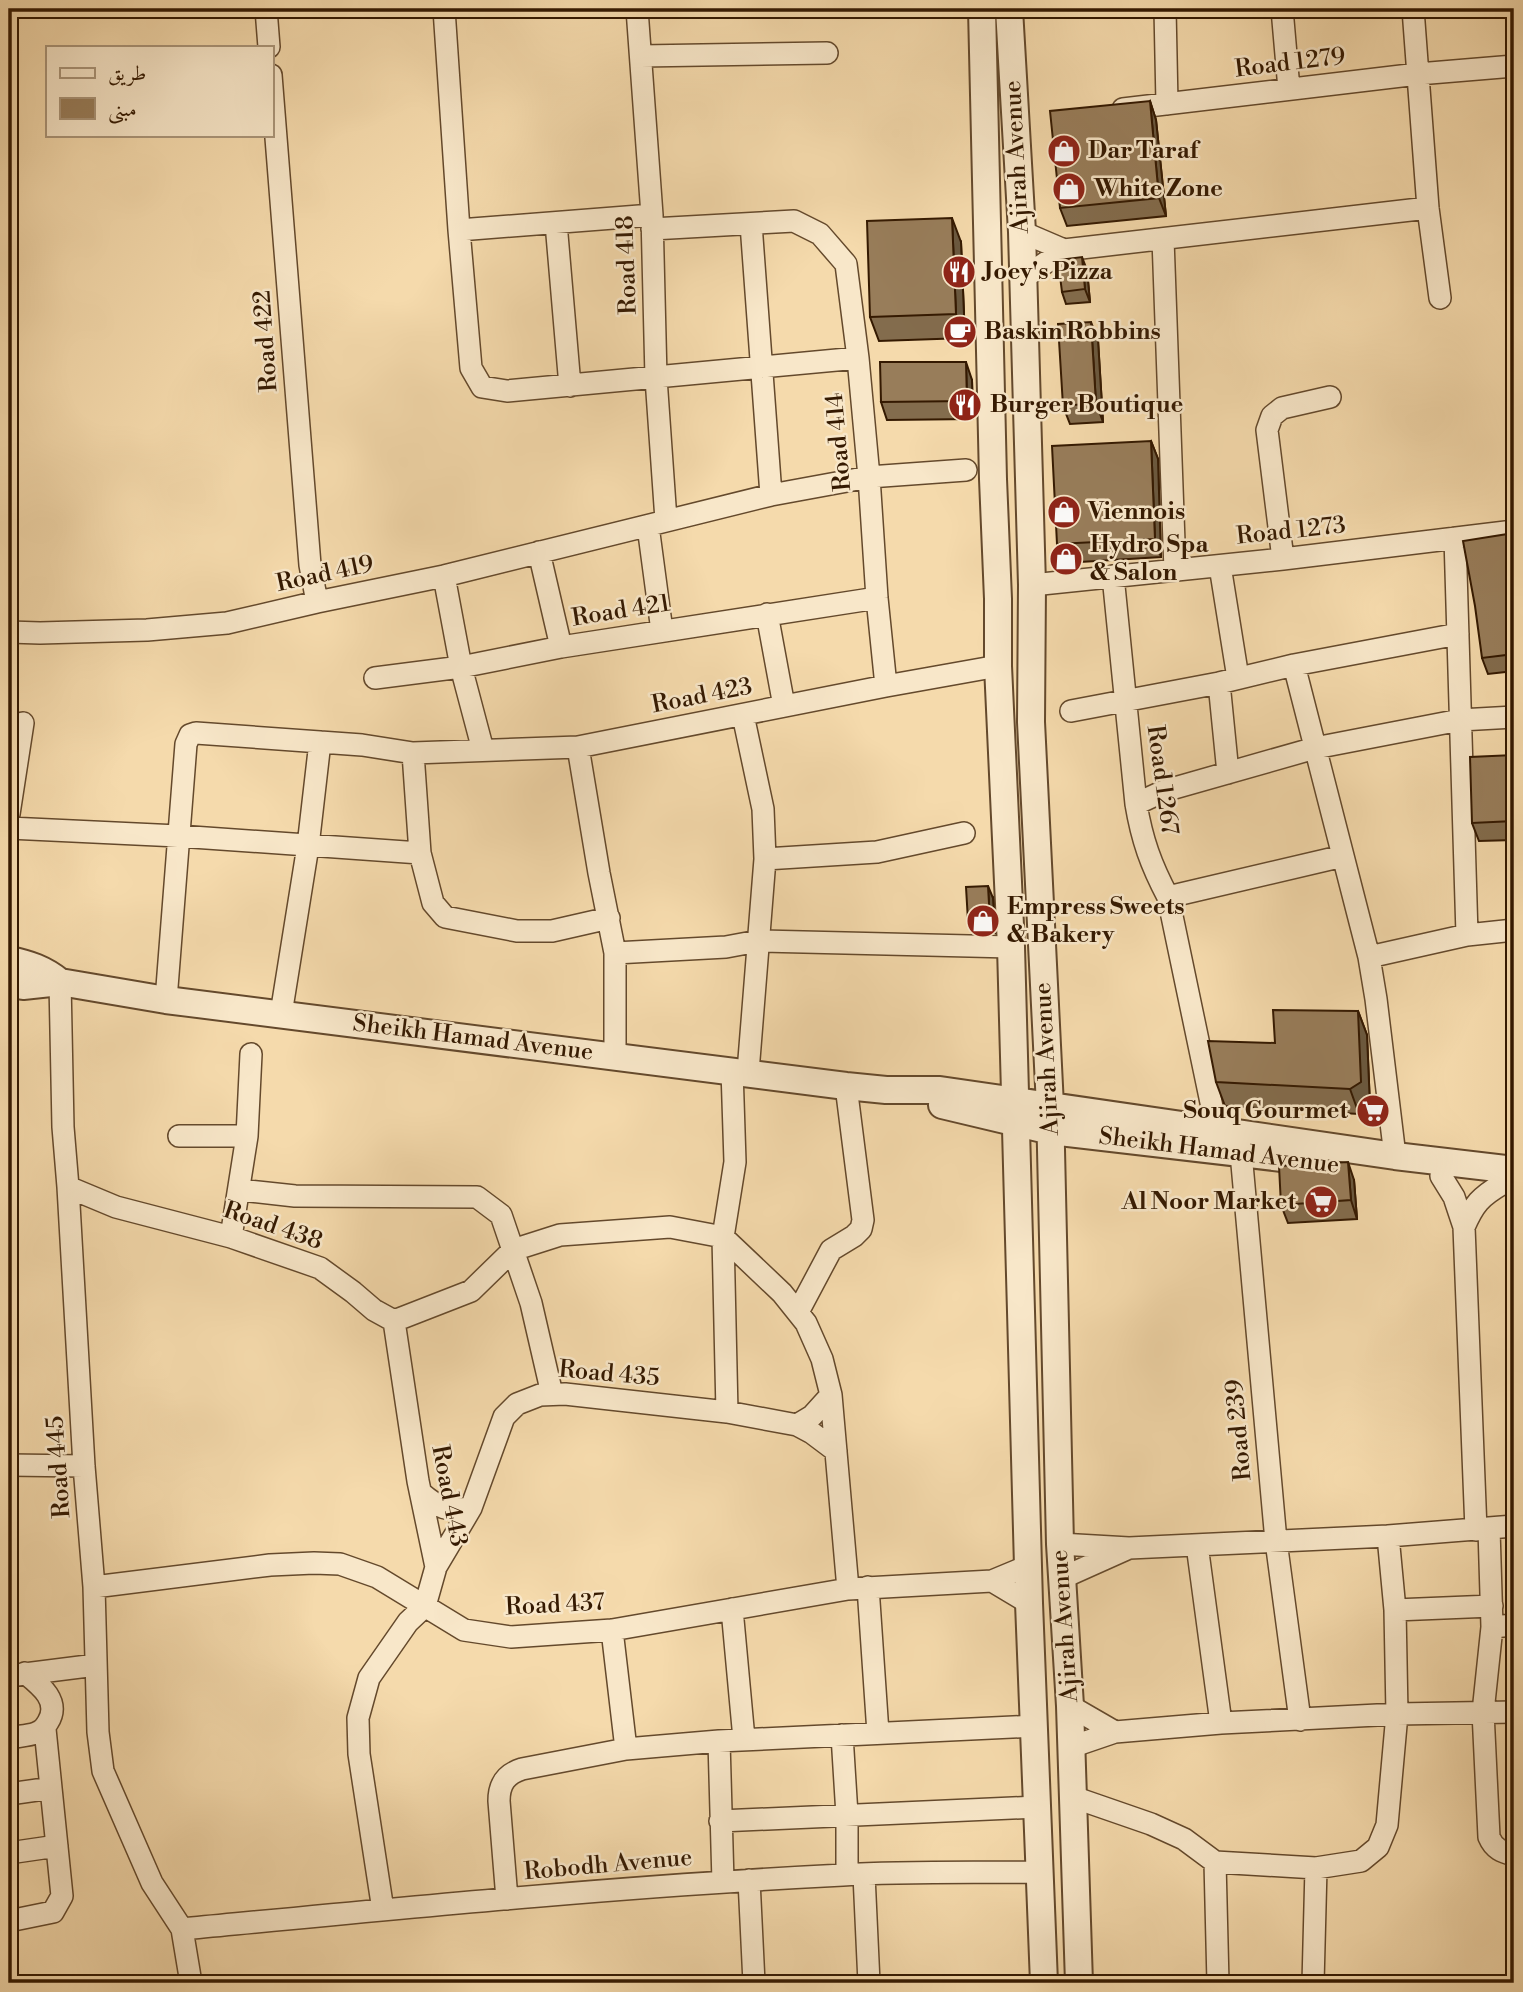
<svg xmlns="http://www.w3.org/2000/svg" width="1523" height="1992" viewBox="0 0 1523 1992" font-family="'Libre Bodoni',Amiri,serif">
<rect width="100%" height="100%" fill="#f5daac"/>
<filter id="stains"><feTurbulence type="fractalNoise" baseFrequency=".00286" numOctaves="4"/><feColorMatrix values="0 0 0 0 .2 0 0 0 0 .09 0 0 0 0 .02 0 0 0 .5 -.17"/></filter>
<radialGradient id="worn" r=".72"><stop offset=".6" stop-color="#630" stop-opacity="0"/><stop offset="1" stop-color="#630" stop-opacity=".3"/></radialGradient>
<g fill="none" stroke-linecap="round" stroke-linejoin="round">
<defs>
<path id="minor" d="M266,9L269,47
M444,9L459,230L471,368L482,387L507,391L858,358
M637,9L652,215L656,378L666,520
M1165,9L1167,104
M1282,9L1289,89
M1413,9L1428,208L1440,298
M641,56L827,53
M271,75L310,565L317,602
M1123,109L1418,74L1514,66
M556,223L570,386
M751,224L771,495
M652,229L794,221L820,234L846,264L858,358L869,477L877,598L886,686
M459,230L652,215
M1022,232L1064,250L1428,208
M1163,239L1175,570
M1022,279L1064,250
M648,526L662,631
M1455,538L1467,935
M539,552L561,647
M1283,559L1267,430L1272,416L1282,408L1330,397
M1220,566L1238,678
M444,576L461,667L483,750
M1113,576L1136,804C1142,840 1151,865 1168,897L1217,1131V1144
M1032,585L1283,559L1514,531
M767,614L784,706
M9,632L40,633L147,630L227,623L317,602L444,576L771,495L869,477L966,470
M1294,665L1369,957L1376,999L1395,1156
M375,678L461,667L561,647L877,598
M1219,683L1228,773
M1071,711L1219,683L1294,665L1458,634
M743,715L763,809L765,859L748,1072
M578,747L599,873L615,953V1055
M413,753L420,853L433,903L445,917L517,931H552L609,918
M1136,804L1164,791L1315,748L1460,720L1514,717
M9,814L23,723
M9,828L178,836L420,853
M765,859L877,852L964,833
M1168,897L1343,856
M615,953L726,947L758,941L1011,947
M1369,957L1467,935L1514,930
M60,982L63,1127L68,1187L84,1466L94,1587L98,1732L103,1771L152,1883L182,1929L191,1983
M166,1000L186,744L190,735L196,733L362,745L413,753L578,747L886,686L998,666
M281,1014L308,846L320,742
M179,1136H247
M1241,1140V1153L1276,1541L1300,1720
M1441,1176L1454,1197L1464,1227C1474,1204 1480,1197 1502,1184
M68,1187L116,1207L231,1237L320,1268L353,1292L374,1310L394,1321L471,1291L513,1250L560,1235L670,1227L723,1237L782,1293L806,1323L822,1359L831,1395L848,1589
M240,1190L295,1196L477,1197L501,1215L531,1303L552,1394
M1464,1227L1476,1530
M231,1237L247,1136L251,1054
M798,1312L831,1250L854,1236L861,1229L863,1220L846,1086
M727,1412L723,1237L735,1162L732,1070
M797,1425L812,1416L831,1395
M9,1465L84,1466
M421,1493C440,1509 446,1511 471,1508
M1489,1529L1492,1627L1483,1712L1489,1837C1494,1849 1502,1852 1514,1855
M1060,1544L1129,1548L1062,1578
M1197,1545L1221,1723
M1129,1548L1388,1536L1514,1526
M1028,1566L992,1581L1029,1603
M436,1567L471,1508L504,1417L517,1404L540,1395L565,1394L727,1412L797,1425L812,1433L836,1451
M94,1587L270,1565L314,1563L340,1564L377,1577L464,1630L511,1637L612,1630L848,1589L992,1581
M868,1587L878,1733
M732,1609L744,1739
M1395,1610L1492,1606
M1492,1627L1514,1625
M9,1676L96,1665
M1070,1706L1115,1732L1071,1747
M1115,1732L1221,1723L1397,1714L1514,1712
M842,1735L847,1815V1874
M9,1738C18,1736 28,1736 36,1733C42,1731 45,1728 48,1722C61,1701 40,1685 25,1673
M719,1741L723,1882
M626,1749L719,1741L1035,1726
M9,1794L51,1788
M1073,1797L1151,1824L1184,1839L1215,1862L1316,1868L1361,1861L1378,1847L1387,1825L1397,1714L1395,1610L1388,1536
M720,1821L1037,1807
M9,1853L57,1846
M1215,1862L1218,1983
M864,1875L869,1983
M749,1880L754,1983
M507,1899L499,1801C499,1784 506,1774 522,1769L626,1749L612,1630
M383,1910L359,1754L358,1718L369,1678L408,1622L425,1606L436,1567L418,1481L394,1321
M9,1921L53,1912L62,1896L45,1729
M182,1929C402,1908 622,1886 843,1875C908,1871 974,1873 1039,1872
M1313,1983L1316,1868"/>
<path id="tertiary" d="M982,9L993,479L998,599V666L1011,947L1029,1603L1044,1983
M1009,9L1022,232L1032,585L1031,722L1050,1106L1060,1544L1070,1706L1079,1983
M9,960C29,964 44,969 60,982
M9,984L23,986L60,982L166,1000L846,1086L886,1090H940L1395,1156L1514,1170
M942,1105L1051,1131L1291,1159"/>
</defs>
<use href="#minor" stroke="#64492c" stroke-width="24"/>
<use href="#tertiary" stroke="#64492c" stroke-width="30"/>
<use href="#minor" stroke="#f8e7c9" stroke-width="21"/>
<use href="#tertiary" stroke="#f8e7c9" stroke-width="26"/>
</g>
<path fill="#836c4d" stroke="#341901" stroke-width="2" d="M1150,101L1156,120L1166,216L1067,226L1060,208Z
M961,242L965,338L879,341L870,317Z
M1087,270L1090,302L1066,304L1062,292Z
M1098,340L1103,422L1070,424L1063,406Z
M972,380L973,419L887,420L881,402Z
M1151,441L1158,459L1161,557L1064,563L1057,544Z
M1514,533V671L1488,674L1482,658Z
M1514,755V840L1479,841L1472,823Z
M993,898L995,933H973L968,921Z
M1358,1011L1367,1035L1370,1106L1359,1114L1225,1106L1216,1082L1275,1043Z
M1354,1180L1357,1219L1288,1223L1281,1205Z"/>
<path fill="#6a583f" stroke="#341901" stroke-width="2" d="M1150,101L1156,120L1166,216L1159,198Z
M952,218L961,242L965,338L956,314Z
M1082,257L1087,270L1090,302L1085,289Z
M1091,322L1098,340L1103,422L1096,403Z
M966,362L972,380L973,419L967,401Z
M1151,441L1158,459L1161,557L1155,539Z
M988,886L993,898L995,933L990,921Z
M1358,1011L1367,1035L1370,1106L1359,1114L1350,1089Z
M1348,1162L1354,1180L1357,1219L1351,1200Z"/>
<path fill="#987d5a" stroke="#341901" stroke-width="2" d="M1150,101L1159,198L1060,208L1050,111Z
M952,218L956,314L870,317L867,221Z
M1082,257L1085,289L1062,292L1058,260Z
M1091,322L1096,403L1063,406L1058,324Z
M880,362H966L967,401L881,402Z
M1151,441L1155,539L1057,544L1052,446Z
M1514,533V654L1482,658L1475,606L1463,541Z
M1514,755V821L1472,823L1470,757Z
M988,886L990,921H968L966,887Z
M1273,1010L1358,1011L1361,1082L1350,1089L1216,1082L1208,1041L1275,1043Z
M1348,1162L1351,1200L1281,1205L1279,1166Z"/>
<defs>
<symbol id="shop-disc" viewBox="-11 -11 22 22"><circle r="9.5" fill="#8f2418" stroke="#f8e7c9"/><path d="M-5-2.5h2.3a2.7 3.5 0 0 1 5.4 0H5L5.5 6h-11ZM-1.5-2.5h3a1.5 2.3 0 0 0-3 0Z" fill="#fff"/></symbol>
<symbol id="restaurant-disc" viewBox="-11 -11 22 22"><circle r="9.5" fill="#8f2418" stroke="#f8e7c9"/><path d="M-5-6h1v4h1v-4h1v4h1v-4h1v5L-1.5 .5V6h-2V.5L-5-1ZM5-6V6H3V1.5H1.5Q1.5-4 5-6Z" fill="#fff"/></symbol>
<symbol id="cafe-disc" viewBox="-11 -11 22 22"><circle r="9.5" fill="#8f2418" stroke="#f8e7c9"/><path d="M-5.5-4.5H6V0H3Q3 3.5 0 3.5H-2.5Q-5.5 3.5-5.5 0ZM3-3.2v2h1.7v-2ZM-6 4.5H4V6H-6Z" fill="#fff"/></symbol>
<symbol id="supermarket-disc" viewBox="-11 -11 22 22"><circle r="9.5" fill="#8f2418" stroke="#f8e7c9"/><path d="M-6-5.5h2.5l.6 2H6L4.5 2H-2.5L-4.4-4H-6ZM-1.5 3.2a1.3 1.3 0 1 0 .1 0ZM3 3.2a1.3 1.3 0 1 0 .1 0Z" fill="#fff"/></symbol>
</defs>
<g fill-rule="evenodd">
<use href="#shop-disc" x="1045" y="132" width="38" height="38"/>
<use href="#shop-disc" x="1050" y="170" width="38" height="38"/>
<use href="#restaurant-disc" x="940" y="253" width="38" height="38"/>
<use href="#cafe-disc" x="941" y="313" width="38" height="38"/>
<use href="#restaurant-disc" x="946" y="386" width="38" height="38"/>
<use href="#shop-disc" x="1045" y="493" width="38" height="38"/>
<use href="#shop-disc" x="1047" y="540" width="38" height="38"/>
<use href="#shop-disc" x="964" y="902" width="38" height="38"/>
<use href="#supermarket-disc" x="1354" y="1092" width="38" height="38"/>
<use href="#supermarket-disc" x="1302" y="1183" width="38" height="38"/>
</g>
<g text-anchor="middle" dominant-baseline="central" stroke-width="5" stroke-linejoin="round" paint-order="stroke">
<g font-size="24" fill="#341901" stroke="#f8e7c9">
<text transform="translate(1290 63) rotate(-7)">Road 1279</text>
<text transform="translate(1017 157) rotate(-93)">Ajirah Avenue</text>
<text transform="translate(627 265) rotate(-92)">Road 418</text>
<text transform="translate(266 341) rotate(-94)">Road 422</text>
<text transform="translate(839 442) rotate(-95)">Road 414</text>
<text transform="translate(1291 531) rotate(-6)">Road 1273</text>
<text transform="translate(325 574) rotate(-12)">Road 419</text>
<text transform="translate(621 611) rotate(-9)">Road 421</text>
<text transform="translate(702 696) rotate(-11)">Road 423</text>
<text transform="translate(1162 780) rotate(82)">Road 1267</text>
<text transform="translate(473 1038) rotate(7)">Sheikh Hamad Avenue</text>
<text transform="translate(1047 1059) rotate(-93)">Ajirah Avenue</text>
<text transform="translate(1219 1151) rotate(7)">Sheikh Hamad Avenue</text>
<text transform="translate(273 1226) rotate(19)">Road 438</text>
<text transform="translate(609 1374) rotate(5)">Road 435</text>
<text transform="translate(1239 1430) rotate(-95)">Road 239</text>
<text transform="translate(59 1467) rotate(-94)">Road 445</text>
<text transform="translate(449 1496) rotate(79)">Road 443</text>
<text transform="translate(555 1605) rotate(-3)">Road 437</text>
<text transform="translate(1065 1626) rotate(-94)">Ajirah Avenue</text>
<text transform="translate(608 1865) rotate(-5)">Robodh Avenue</text>
</g>
<g font-size="24" font-weight="bold" fill="#341901" stroke="#f8e7c9" text-anchor="start">
<text x="1088" y="151">Dar Taraf</text>
<text x="1094" y="189">White Zone</text>
<text x="984" y="272">Joey's Pizza</text>
<text x="984" y="332">Baskin Robbins</text>
<text x="990" y="405">Burger Boutique</text>
<text x="1088" y="512">Viennois</text>
<text x="1090" y="545">Hydro Spa<tspan x="1090" dy="28">&amp; Salon</tspan></text>
<text x="1007" y="907">Empress Sweets<tspan x="1007" dy="28">&amp; Bakery</tspan></text>
<text x="1348" y="1111" text-anchor="end">Souq Gourmet</text>
<text x="1296" y="1202" text-anchor="end">Al Noor Market</text>
</g>
</g>
<rect width="1523" height="1992" fill="none" stroke="#f5daac" stroke-width="35"/>
<rect x="10" y="10" width="1502" height="1971" fill="none" stroke="#341901" stroke-width="3.5"/>
<rect x="18" y="18" width="1488" height="1957" fill="none" stroke="#341901" stroke-width="2"/>
<rect x="46" y="46" width="228" height="91" fill="#f8e7c9" stroke="#aa9579" stroke-width="2"/>
<rect x="60" y="68" width="35" height="10" fill="#f8e7c9" stroke="#aa9579" stroke-width="2"/>
<text x="108" y="80" font-size="21" fill="#341901">طريق</text>
<rect x="60" y="98" width="35" height="21" fill="#987d5a" stroke="#aa9579" stroke-width="2"/>
<text x="108" y="116" font-size="21" fill="#341901">مبنى</text>
<rect width="100%" height="100%" filter="url(#stains)"/>
<rect width="100%" height="100%" fill="url(#worn)"/>
</svg>
